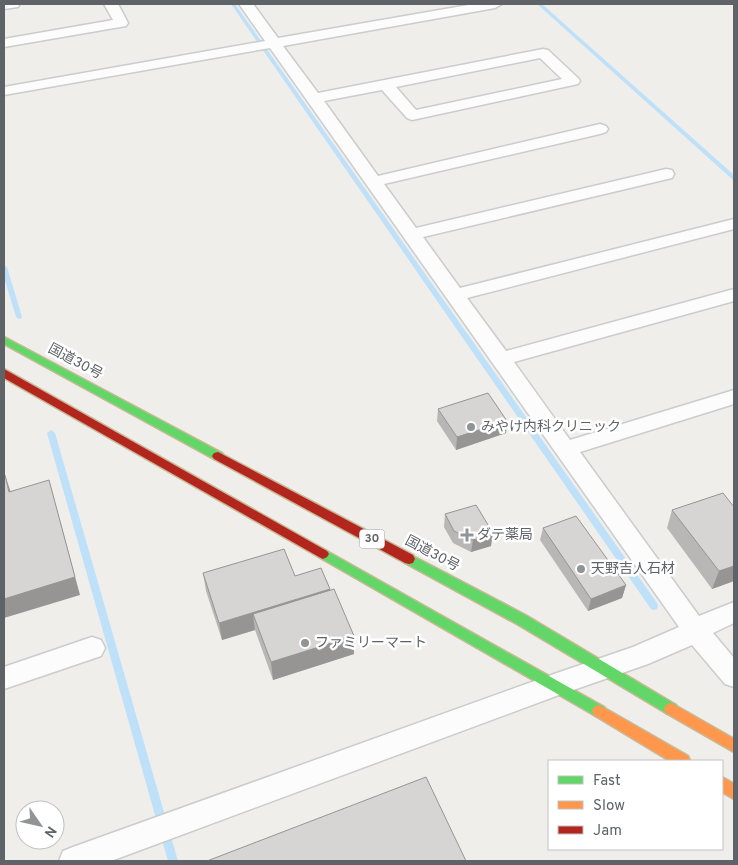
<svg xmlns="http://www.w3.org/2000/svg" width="738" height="865" viewBox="0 0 738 865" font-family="Overpass,'Noto Sans JP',sans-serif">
<rect width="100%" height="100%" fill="#efeeea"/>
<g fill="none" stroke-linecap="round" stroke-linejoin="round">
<path fill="#bfe0f9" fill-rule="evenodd" d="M231,4H235L657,603L658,606L657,609L654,610L651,609Z
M537,4H542L734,175V180L732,179Z
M4,265L7,267L22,317L21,319H19L16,317L4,277Z
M51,430L55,433L178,861H168L47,433Z"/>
<defs>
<path id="street" d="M4,4H20L18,7L4,9Z
M104,4H118L128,23L126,26L4,47V39L113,20Z
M239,4H253L278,38L474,4H502L495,8L283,46L318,93L543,49L548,50L578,78L580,81L578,84L412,120L407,118L382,90L324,101L378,176L600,124L606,126L608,129L606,132L600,134L384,184L416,228L666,169L672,170L674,174L672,178L423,237L460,288L734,219V229L467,298L506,351L734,289V301L514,362L570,440L734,390V404L580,452L699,616L734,602V623L713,633L734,658V687L725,684L692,645L648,664L559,695L111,861H59L63,851L73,847L554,674L633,647L679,627L270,48L4,95V87L265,41ZM540,58L562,79L416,110L396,87Z
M92,637L101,640L105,648L101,656L4,689V667Z"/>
<path id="fast" d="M4,337L222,453L224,456L222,459H214L4,344Z
M323,549L604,707L606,711L604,715L599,717L594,715L319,557L317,554L319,551Z
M409,554L527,616L676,705L678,709L676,713L671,715L666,713L517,624L405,563L403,559L405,555Z"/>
<path id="slow" d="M671,703L734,739V752L666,713L664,709L666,705Z
M599,705L688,756L690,761H670L594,715L592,711L594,707Z
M722,777L734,784V799L722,792Z"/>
<path id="jam" d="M4,369L327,551L329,554L327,557L323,559L319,557L4,378Z
M218,452L413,555L415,559L413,563L409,564L405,563L214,459L212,456L214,453Z"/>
</defs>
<use href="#street" stroke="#cbcccc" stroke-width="3"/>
<use href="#fast" stroke="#c8b996" stroke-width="3"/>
<use href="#slow" stroke="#c8b996" stroke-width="3"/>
<use href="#jam" stroke="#c8b996" stroke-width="3"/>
<use href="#street" fill="#fdfcfc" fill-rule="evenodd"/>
<use href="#fast" fill="#63d668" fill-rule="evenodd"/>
<use href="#slow" fill="#ff974d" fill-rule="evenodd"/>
<use href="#jam" fill="#b3261e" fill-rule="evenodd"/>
</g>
<path fill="#b8b7b5" d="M438,409L507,421L506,433L456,450L437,421Z
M734,507V581L712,589L667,528L672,510Z
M445,514L491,546L471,552L453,543L444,527Z
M543,528L626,585L622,598L588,611L540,540Z
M203,573L295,576L330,590L354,636V654L273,680L255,630L222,640L206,591Z"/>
<path fill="#969594" d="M507,421L506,433L456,450L457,437Z
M5,475L11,493L9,492Z
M49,480L80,595L4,618V599Z
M493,533L491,546L471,552L473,540Z
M734,566V581L712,589L719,571Z
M626,585L622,598L588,611L591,599Z
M330,589L331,606L253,614L255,630L222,640L219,623Z
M354,636V654L273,680L271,662Z"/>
<path fill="#d6d5d3" stroke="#969594" d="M488,393L507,421L457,437L438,409Z
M4,475H5L9,492L49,480L75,577L4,599Z
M723,493L734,507V566L719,571L672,510Z
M476,505L493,533L473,540L454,531L445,514Z
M576,516L626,585L591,599L543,528Z
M284,549L295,576L321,568L330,589L219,623L203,573Z
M334,589L354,636L271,662L253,614Z
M426,777L466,861H207Z"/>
<g fill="#919496" stroke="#fff" stroke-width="2">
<circle cx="471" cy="427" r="5"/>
<path d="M464.5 527.5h5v5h5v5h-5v5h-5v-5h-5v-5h5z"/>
<circle cx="581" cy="569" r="5"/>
<circle cx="305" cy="643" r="5"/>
</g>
<g text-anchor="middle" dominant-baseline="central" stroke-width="5" stroke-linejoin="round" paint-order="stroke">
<rect fill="#fff" stroke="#8f9295" stroke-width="1" x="359.5" y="529.5" width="25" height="19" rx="4"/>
<g font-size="12" font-weight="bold" fill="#5f6368">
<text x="372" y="539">30</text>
</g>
<g font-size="14" fill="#5f6368" stroke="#fff">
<text transform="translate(75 362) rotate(28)">国道30号</text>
<text transform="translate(432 554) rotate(28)">国道30号</text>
</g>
<g font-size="14" fill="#5f6368" stroke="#fff" text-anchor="start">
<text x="481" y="427">みやけ内科クリニック</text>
<text x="477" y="535">ダテ薬局</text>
<text x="591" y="569">天野吉人石材</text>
<text x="315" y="643">ファミリーマート</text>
</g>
</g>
<rect width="738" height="865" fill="none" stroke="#5f6368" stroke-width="10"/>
<rect x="548" y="760" width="175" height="90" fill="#ffffff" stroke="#bfc1c3"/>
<rect x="558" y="776" width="25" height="8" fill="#63d668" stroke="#bfc1c3"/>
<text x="593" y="785" font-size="15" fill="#5f6368">Fast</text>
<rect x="558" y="801" width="25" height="8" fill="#ff974d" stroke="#bfc1c3"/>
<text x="593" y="810" font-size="15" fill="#5f6368">Slow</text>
<rect x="558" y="826" width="25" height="8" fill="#b3261e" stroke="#bfc1c3"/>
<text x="593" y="835" font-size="15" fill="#5f6368">Jam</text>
<g transform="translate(40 825) rotate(124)"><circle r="24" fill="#ffffff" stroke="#bfc1c3"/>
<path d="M0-4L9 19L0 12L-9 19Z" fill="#919496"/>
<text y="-8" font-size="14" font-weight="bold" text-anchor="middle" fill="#5f6368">N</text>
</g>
</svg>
